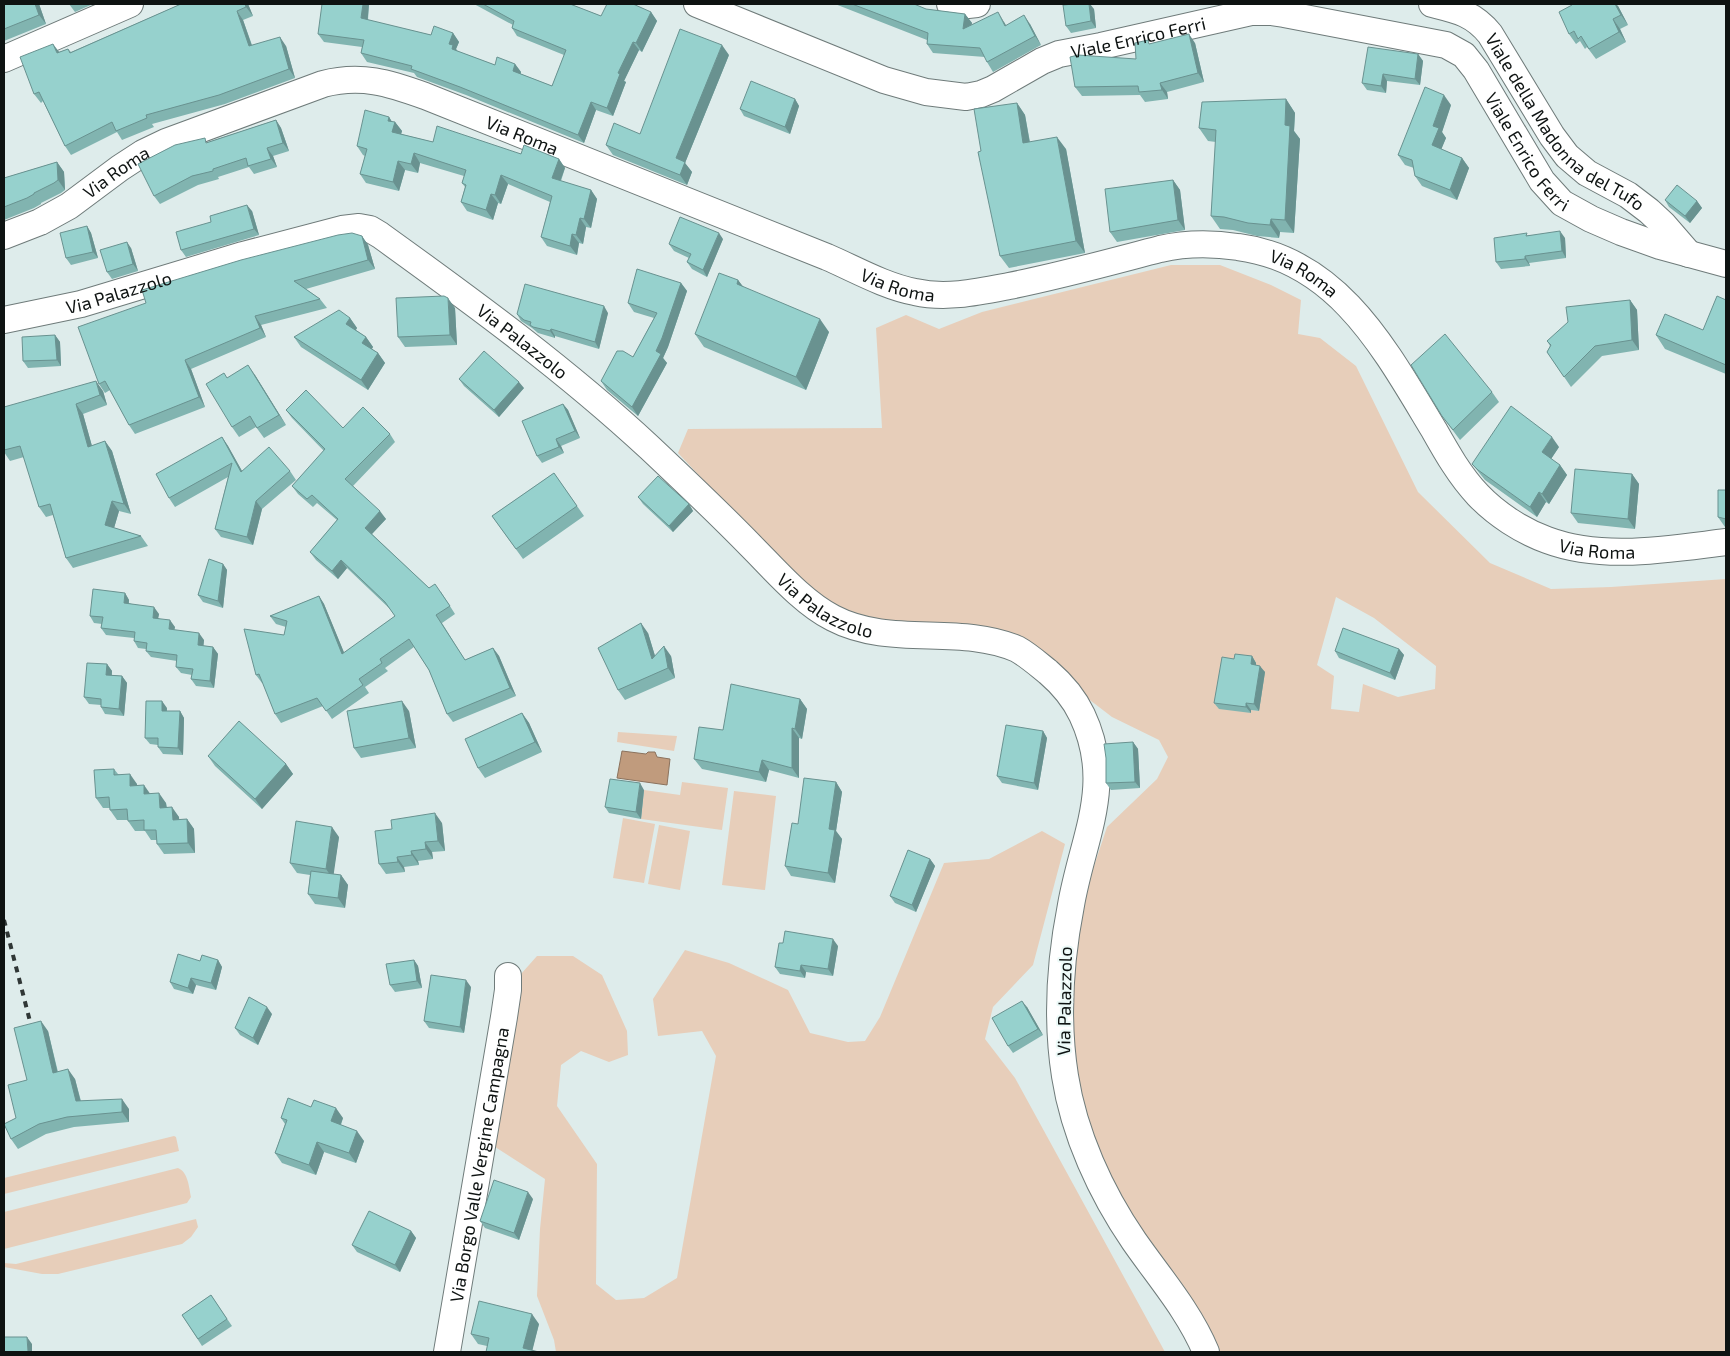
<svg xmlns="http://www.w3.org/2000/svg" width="1730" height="1356" viewBox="0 0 1730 1356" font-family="'Exo 2',sans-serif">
<rect width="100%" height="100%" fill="#deeceb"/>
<path fill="#e7ceba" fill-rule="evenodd" d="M1171,265H1220L1271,285L1301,300L1298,334L1320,338L1356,366L1418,492L1490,563L1551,589L1611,587L1726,579V1352H1213L1106,1176L1081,1112L1069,1051L1070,956L1087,887L1107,827L1157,779L1168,757L1159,740L1112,717L1082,694L1040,657L848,616L806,590L678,453L688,429L882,428L876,328L906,315L939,329L982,312ZM1336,597L1374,618L1436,666L1435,689L1398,697L1363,684L1359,712L1331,709L1334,676L1317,665ZM1227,664L1258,711L1251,710L1250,713Z
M618,732L677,736L674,751L617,742Z
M682,782L728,788L722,830L641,819L644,790L680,795Z
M734,791L776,796L765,890L722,885Z
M623,818L655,824L644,883L613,878Z
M659,825L690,831L680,890L648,884Z
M1042,831L1065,844L1033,965L993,1007L985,1039L1015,1078L1165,1352H556L554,1340L537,1296L540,1229L545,1179L492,1145L513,983L537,956H573L602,975L627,1031L628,1055L609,1062L581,1051L561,1065L557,1106L597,1164L596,1284L616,1300L644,1298L677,1278L716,1056L702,1031L658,1036L653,999L685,950L729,963L788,990L810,1033L848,1042L865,1041L880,1017L944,863L989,859Z
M174,1136L176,1137L179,1151L4,1194V1178Z
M178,1168C188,1172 189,1187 191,1197L187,1203L4,1249V1212Z
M196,1219L198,1227L191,1237L182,1244L58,1274H42L4,1267V1263L16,1264Z"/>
<path fill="#c09b7d" stroke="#8b725d" d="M622,751L646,754L648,752H655L657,757L670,759L667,785L617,778Z"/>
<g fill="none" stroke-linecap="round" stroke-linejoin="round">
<defs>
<g id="minor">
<path id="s1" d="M697,4L884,80L926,92L966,97L981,94L993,89L1042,61L1059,54L1101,46L1251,12H1271L1284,14L1446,45L1464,55L1476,70L1542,181L1562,203L1591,219L1621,232L1660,246L1726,264"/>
<path d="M950,4L968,5L977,4"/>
<path id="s2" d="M1432,4C1456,10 1473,13 1490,34L1552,136L1567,156L1587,173L1628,195L1649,211L1663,224L1689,254"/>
<path d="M4,59L130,4"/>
<path id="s3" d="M4,236L40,222L69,206L120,168L143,153L166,142L323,84C361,74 389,83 425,96L827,257C855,269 884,286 915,292C946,299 978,292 1009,286C1060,276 1110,262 1160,249C1186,243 1212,243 1238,247C1339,260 1386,351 1434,430C1447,453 1460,476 1478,495C1496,514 1522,531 1547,540C1603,561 1668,549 1726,542"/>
<path id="s4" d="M4,320L81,304L243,255L342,229L359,227L370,229L380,235C473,302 566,370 650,448C684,480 718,512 751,546C775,570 802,602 833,618C890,648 959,624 1017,649C1028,655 1038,664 1048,672C1062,684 1074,698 1082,715C1115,785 1083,836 1071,905C1060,961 1056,1019 1065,1076C1074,1134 1101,1193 1134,1241C1159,1277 1189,1311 1206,1352"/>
<path id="s5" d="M447,1352L504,1017L508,990V976"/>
</g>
</defs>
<use href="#minor" stroke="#6f7b7a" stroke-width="28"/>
<use href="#minor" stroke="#fff" stroke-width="26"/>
<path stroke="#303736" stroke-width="4" stroke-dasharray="6 6" stroke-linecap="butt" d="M4,920L34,1037"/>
</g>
<path fill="#81b4b0" d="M39,4L46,24L4,41V5Z
M69,4H93L75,12Z
M181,4H248L253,16L243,20L252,45L286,46L295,78L225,104L152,124L154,127L122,140L117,132L71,155L65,146L43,101L41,103L34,94L59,52L68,49L71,52Z
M369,4L368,20L431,35L453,33L459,42L456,49L457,51L495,65L515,64L521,72V74L552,86L564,55L517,36L512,28L513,25L474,4H570L601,16L651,12L657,21L642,52L639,50L624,81L626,82L613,116L596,110L584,143L466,95L417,77L414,73L367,62L361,53L362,47L324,42L318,34Z
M835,4H914L926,9L965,14L972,23L971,25L1004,22L1006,25L1030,24L1041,45L993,72L987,62L985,57L933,53L927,44V40Z
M1618,6L1628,25L1620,29L1626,42L1596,59L1587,47L1585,49L1580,41L1576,44L1569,34Z
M1094,9L1096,28L1071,33L1066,26Z
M1195,43L1204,82L1167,92L1168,99L1145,102L1140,95L1082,96L1075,87L1136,59L1151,44Z
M1418,54L1423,61L1420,85L1387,81L1386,93L1367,90L1362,83Z
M729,55L685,163L692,172L687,185L613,155L606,145L640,134Z
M795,99L799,106L790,134L744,116L740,109Z
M1286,99L1295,113L1294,131L1300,139L1294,233L1280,232L1279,238L1257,236L1233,230L1220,229L1211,216L1216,142L1208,141L1199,128Z
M1017,103L1025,115L1030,142L1066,149L1085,253L1009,268L1000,256Z
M1451,105L1442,132L1446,138L1441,149L1462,158L1469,168L1457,200L1422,186L1415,176L1414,168L1405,165L1398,155Z
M389,117L392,122H395L402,131L401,134L433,142L559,159L565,168L561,181L591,190L597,199L591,228L586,227L583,244L579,243L577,255L547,246L541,237L550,202L508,184L501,204L498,203L493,220L467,211L461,202L465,187L462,183L464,176L420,163L418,173L405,170L399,191L366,183L360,174L365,156L363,155L357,146Z
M276,120L281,128L289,151L273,156L277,167L254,174L249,167L218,177L219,179L198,185L160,204L154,196L208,142Z
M57,162L64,172L65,190L61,193L41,203V204L34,208L4,220V178Z
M1173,180L1180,190L1185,230L1117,242L1110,232Z
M1665,200L1697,201L1702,208L1690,223L1669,207Z
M252,211L259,235L186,257L181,250L211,222Z
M87,226L91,233L98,258L71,265L66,258Z
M1528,235L1565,238L1566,258L1529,263L1530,266L1501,269L1496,262Z
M362,236L368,245L375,269L306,289L320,299L327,308L261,325L266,337L191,369L205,407L135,434L129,425L110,390L105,393L99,384Z
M723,239L707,277L692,269L687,262L689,258L674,251L669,244Z
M131,248L138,271L112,279L107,272Z
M738,280L743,287L829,332L806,390L704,347L695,334Z
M681,283L687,291L668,347L663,358L667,363L638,416L607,390L601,381L633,357L654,318L634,312L628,303Z
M1630,300L1637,310L1639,350L1602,356L1571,387L1547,352L1550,346L1547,341Z
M1726,300V374L1665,349L1656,335L1703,330Z
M455,308L457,345L405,347L398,337Z
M608,313L599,349L555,336V338L538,333L532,328L529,326L521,321L517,314Z
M350,318L357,328L356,330L366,337L373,347L372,349L378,353L385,363L368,390L301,347L294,337Z
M55,335L60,342L61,366L28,368L23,361Z
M255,375L286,425L264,438L256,427L239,437L232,427L227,378Z
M459,379L524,388L499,417L464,386Z
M103,391L107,405L83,414L92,446L105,441L112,451L131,514L119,511L114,528L141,536L148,546L73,568L66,558L53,515L46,517L39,507L24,457L10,461L4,452V407Z
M1492,392L1499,402L1460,440L1442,416Z
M563,404L568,410L580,438L561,446L564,453L542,463L537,456Z
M286,410L343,428L390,434L395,442L353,486L386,519L372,534L429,588L441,592L455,614L442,623L465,660L493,648L499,656L516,696L453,722L447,714L429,670L414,647L385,668L388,671L365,687L369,693L332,719L323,706L281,723L275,714L263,683H262L256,675L284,635L286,627L276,624L270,616L319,596L324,604L344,653L395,616L390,609L347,568L338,579L316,560L310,552L337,520L317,503L313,507L298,494L292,486L324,451L292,418Z
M222,437L228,446L242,471H290L296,480L262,509L253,545L221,537L215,529L228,477L175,507L169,498Z
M1559,447L1551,459L1560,465L1567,475L1549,504L1546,502L1537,517L1485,480L1472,464Z
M554,473L584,516L523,559L492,516Z
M1632,474L1639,484L1635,529L1578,523L1571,513Z
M1726,490V527H1725L1718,517Z
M638,497L689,504L693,511L673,532L643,504Z
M223,564L227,570L223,608L203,602L198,595Z
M125,593L129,600V603L159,614L158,618L175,627L174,630L204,640L203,646L213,647L218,654L214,688L196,686L191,679L192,675L181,673L176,667L177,661L151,657L146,651V649L138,648L134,641V638L106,635L101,628L102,624L94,623L90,616Z
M648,633L655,656H671L675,678L625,700L618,690Z
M1399,649L1404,655L1395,680L1339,658L1335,651Z
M1252,656L1256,663V665L1265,672L1259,711L1251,710V713L1219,709L1214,703L1234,659Z
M107,664L112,671V675L122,676L127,683L124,716L105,714L101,707V705L89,704L84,697Z
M800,699L807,709L802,739L799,738V778L769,770L766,782L702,769L694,759L723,730Z
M167,708V711H180L184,718L183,755L163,754L158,747V745L150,744L145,738Z
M409,711L416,748L361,758L354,748Z
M522,713L529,723L542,752L485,778L478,768Z
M1043,731L1047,738L1038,790L1002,783L997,776Z
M1133,742L1138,749L1140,788L1111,790L1106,783Z
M208,756L286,764L293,774L262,809L215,766Z
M114,769L118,774L137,784V786L166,803L167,807L179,817V820L187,819L194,829L195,853L164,854L157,844V840H151L145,831H135L128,821V820H117L110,810V808H103L96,798Z
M836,782L842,792L836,831L842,839L835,883L791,876L785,866L798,824Z
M644,790L641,819L609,813L605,807Z
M442,823L445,851L432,852L433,859L418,861L419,865L404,867L405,872L386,874L379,864Z
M339,837L333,874L341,875L348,885L345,908L315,904L308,894L310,875L297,873L290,863Z
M930,859L935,866L916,912L895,903L890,896Z
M783,943L838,946L833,976L806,972L805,978L780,974L775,967Z
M218,960L222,967L216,990L196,985L193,994L174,989L170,982L200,961Z
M414,960L418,966L422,988L395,992L390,985Z
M471,987L464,1033L429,1028L424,1021Z
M1027,1007L1043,1035L1013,1053L1008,1046Z
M272,1014L258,1045L240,1035L235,1028Z
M48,1031L58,1072L75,1079L81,1101L129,1109V1122L74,1127L46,1134L18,1149L11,1139L27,1080Z
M311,1107L343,1118L341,1125L364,1141L356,1163L324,1152L316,1175L282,1163L275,1153L285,1124L281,1118Z
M533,1199L519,1240L485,1228L480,1221Z
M411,1231L416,1238L400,1272L357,1252L352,1245Z
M211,1295L232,1326L202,1346L182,1315Z
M539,1324L532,1350L487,1346L478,1344L471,1334Z"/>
<path fill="#699290" d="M35,4H39L46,24L39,15Z
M245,4H248L253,16L246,7Z
M363,4H369L367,26L361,18Z
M1089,4H1090L1094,9L1096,28L1091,21Z
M1615,4H1616L1618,6L1628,25L1621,15Z
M237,11L243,20L255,55L249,46Z
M651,12L657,21L642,52L636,43Z
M998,12L1004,22L1011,35L1005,26Z
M965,14L972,23L969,39L963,29Z
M1024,15L1030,24L1041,45L1035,36Z
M1613,19L1620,29L1626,42L1619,32Z
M453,33L459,42L456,49L459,53L458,57L449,44Z
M1189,34L1195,43L1204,82L1198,73Z
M280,37L286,46L295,78L289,69Z
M633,42L639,50L624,81L626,82L613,116L607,108L618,73Z
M53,44L60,53H57Z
M722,45L729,55L685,163L692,172L687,185L680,175L676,158Z
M1418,54L1423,61L1420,85L1415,79Z
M515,64L521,72L519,79L513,71Z
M1383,74L1387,81L1386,93L1381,86Z
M1160,83L1167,92L1168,99L1162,90Z
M1444,95L1451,105L1442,132L1446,138L1439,155L1432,145L1433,126Z
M795,99L799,106L790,134L785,127Z
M1286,99L1295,113L1294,131L1300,139L1294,233L1285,220V125Z
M591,102L596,110L584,143L578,135Z
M1017,103L1025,115L1032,156L1023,143Z
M389,117L394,125L395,122L402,131L399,141L392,132L388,121Z
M276,120L281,128L289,151L283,143Z
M1057,137L1066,149L1085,253L1076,241Z
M267,148L273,156L277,167L271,159Z
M414,153L420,163L418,173L411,164Z
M1462,158L1469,168L1457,200L1450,190Z
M559,159L565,168L558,187L552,178Z
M398,161L405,170L399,191L393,182Z
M57,162L64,172L65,190L58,180Z
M501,175L508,184L501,204L495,195Z
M1173,180L1180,190L1185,230L1178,220Z
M591,190L597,199L591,228L584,219Z
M491,194L498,203L493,220L486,210Z
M1697,201L1702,208L1690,223L1685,216Z
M247,205L252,211L259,235L254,229Z
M580,218L586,227L583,244L576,235Z
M1271,219L1280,232L1279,238L1270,225Z
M87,226L91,233L98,258L93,252Z
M1560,231L1565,238L1566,258L1562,251Z
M719,233L723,239L707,277L703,270Z
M572,234L579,243L577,255L570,246Z
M362,236L368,245L375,269L368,260Z
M127,242L131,248L138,271L133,264Z
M1525,256L1529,263L1530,266L1525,259Z
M738,280L748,293L737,284Z
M681,283L687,291L668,347L663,358L667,363L638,416L632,407L656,351Z
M448,298L455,308L457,345L450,335Z
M1630,300L1637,310L1639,350L1632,340Z
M604,306L608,313L599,349L595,342Z
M255,316L261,325L266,337L260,328Z
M350,318L357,328L353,334L346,324Z
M820,319L829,332L806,390L796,377Z
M551,329L555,336V338L550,331Z
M55,335L60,342L61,366L57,360Z
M366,337L373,347L369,353L362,343Z
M378,353L385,363L368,390L361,380Z
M185,360L191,369L205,407L199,397Z
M248,365L255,375L286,425L279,415Z
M96,381L103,391L107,405L100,395Z
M519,382L524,388L499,417L494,410Z
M76,404L83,414L95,457L88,447Z
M563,404L568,410L580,438L575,431Z
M222,437L228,446L247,480L241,472Z
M1552,437L1559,447L1549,462L1542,452Z
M556,439L561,446L564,453L559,447Z
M105,441L112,451L131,514L124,504Z
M1560,465L1567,475L1549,504L1542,494Z
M1632,474L1639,484L1635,529L1628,519Z
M1539,492L1546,502L1537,517L1530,507Z
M112,501L119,511L112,535L105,525Z
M256,501L262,509L253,545L247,537Z
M689,504L693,511L673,532L669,526Z
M380,511L386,519L370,536L365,528Z
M341,560L347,568L338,579L332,571Z
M223,564L227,570L223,608L218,601Z
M125,593L129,600L128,609L124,603Z
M319,596L324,604L348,662L342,654Z
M154,607L159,614L157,624L153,618Z
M170,620L175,627L173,636L169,629Z
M641,623L648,633L659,669L652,659Z
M199,633L204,640L203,652L198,645Z
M664,646L671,656L675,678L668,668Z
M213,647L218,654L214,688L210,681Z
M493,648L499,656L516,696L510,688Z
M1399,649L1404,655L1395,680L1390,673Z
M1252,656L1256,663V671L1251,664Z
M107,664L112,671L111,681L106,675Z
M1260,666L1265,672L1259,711L1254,704Z
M122,676L127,683L124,716L119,709Z
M800,699L807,709L802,739L795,729Z
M162,701L167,708L166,718L162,711Z
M402,701L409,711L416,748L409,738Z
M1246,703L1251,710V713L1246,707Z
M180,711L184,718L183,755L178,748Z
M522,713L529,723L542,752L535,742Z
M792,728L799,738V778L792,768Z
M1043,731L1047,738L1038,790L1034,783Z
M1133,742L1138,749L1140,788L1135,782Z
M762,760L769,770L766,782L759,772Z
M286,764L293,774L262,809L255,799Z
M130,774L137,784V796L130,786Z
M836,782L842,792L836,831L842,839L835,883L828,873L829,829Z
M640,783L644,790L641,819L636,812Z
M144,785L151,795L144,794Z
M159,793L166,803L167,818L160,808Z
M172,807L179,817L180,830L173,820Z
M435,813L442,823L445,851L438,841Z
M187,819L194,829L195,853L188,843Z
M332,827L339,837L333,879L326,869Z
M425,842L432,852L433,859L426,849Z
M411,851L418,861L419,865L412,855Z
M397,857L404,867L405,872L398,862Z
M930,859L935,866L916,912L912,905Z
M341,875L348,885L345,908L338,898Z
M833,939L838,946L833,976L828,969Z
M218,960L222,967L216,990L211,983Z
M414,960L418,966L422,988L417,981Z
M801,965L806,972L805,978L800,971Z
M191,978L196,985L193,994L188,988Z
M466,980L471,987L464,1033L460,1027Z
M1022,1001L1027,1007L1043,1035L1038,1029Z
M267,1007L272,1014L258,1045L253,1038Z
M41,1021L48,1031L60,1083L53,1073Z
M68,1069L75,1079L83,1111L76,1101Z
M122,1099L129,1109V1122L122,1112Z
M336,1108L343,1118L338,1131L331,1121Z
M357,1131L364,1141L356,1163L349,1153Z
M317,1142L324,1152L316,1175L309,1165Z
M528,1192L533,1199L519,1240L514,1233Z
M411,1231L416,1238L400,1272L395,1265Z
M532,1314L539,1324L532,1352L523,1348Z
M27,1337L32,1344V1352H28Z"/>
<path fill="#96d1cd" stroke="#699290" d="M5,4H35L39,15L4,29V5Z
M181,4H245L246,7L237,11L249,46L280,37L289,69L219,95L146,115L147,118L116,131L112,122L65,146L39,92L34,94L20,57L53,44L57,53L68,49L70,53Z
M322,4H363L361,18L431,35L434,26L453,33L449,44L453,45L452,49L495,65L497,57L515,64L513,71L552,86L566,50L512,28L514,21L483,4H570L601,16L607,4H633L651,12L636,43L633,42L618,73L620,74L607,108L591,102L578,135L460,87L411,69L412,66L361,53L364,40L318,34Z
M852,4H914L926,9L965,14L963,29L998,12L1005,26L1024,15L1035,36L987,62L980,48L927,44L928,33Z
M1074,4H1089L1091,21L1066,26L1063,5Z
M1571,4H1615L1621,15L1613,19L1619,32L1589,49L1581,36L1578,39L1574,31L1569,34L1559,12L1572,5Z
M680,29L722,45L676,158L685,162L680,175L606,145L614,123L640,134Z
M1189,34L1198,73L1160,83L1162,90L1139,92L1138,86L1075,87L1070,57L1078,55L1136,59L1135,43L1148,40L1149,44Z
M1368,47L1418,54L1415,79L1383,74L1381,86L1362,83Z
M751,81L795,99L785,127L740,109Z
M1425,87L1444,95L1433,126L1439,128L1432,145L1462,158L1450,190L1415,176L1412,160L1398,155Z
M1286,99L1285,125L1290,126L1285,220L1271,219L1270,225L1248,223L1224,217L1211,216L1216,130L1199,128L1202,102Z
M1017,103L1023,143L1057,137L1076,241L1000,256L978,152L981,151L974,109Z
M365,110L389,117L388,121L395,122L392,132L433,142L437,126L521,154L524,145L559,159L552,178L591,190L584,219L580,218L576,235L572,234L570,246L541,237L552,196L501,175L495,195L491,194L486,210L461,202L466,185L462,183L466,170L414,153L411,164L398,161L393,182L360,174L367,149L357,146Z
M276,120L283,143L267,148L271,159L248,166L246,158L213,169V171L192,176L154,196L138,164L175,145L205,138L206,143Z
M57,162L58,180L54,183L34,193V194L27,198L4,207V178Z
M1173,180L1178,220L1110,232L1105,189Z
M1677,185L1697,201L1685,216L1665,200Z
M247,205L254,229L181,250L176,232L211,222L210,216Z
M680,217L719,233L703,270L687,262L691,254L669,244Z
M87,226L93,252L66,258L60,233Z
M1560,231L1562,251L1525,256V259L1496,262L1494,238L1527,233L1526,236Z
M352,233L362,236L368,260L294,281L320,299L255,316L260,328L185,360L199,397L129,425L105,381L99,384L78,327L146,303L142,290L241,260L338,235Z
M127,242L133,264L107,272L100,250Z
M637,269L681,283L662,338L656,351L661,354L632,407L601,381L617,351H623L633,357L657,313L628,303Z
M719,273L738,280L737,284L820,319L796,377L695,334Z
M525,284L604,306L595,342L551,329L550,331L533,327L530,325L531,322L524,320L517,314Z
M444,296L448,298L450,335L398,337L396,298Z
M1717,296L1726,300V365L1656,335L1665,314L1703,330Z
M1630,300L1632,340L1595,346L1564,377L1547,352L1551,345L1547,341L1568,322L1566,307Z
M339,310L350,318L346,324L366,337L362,343L378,353L361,380L294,337Z
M1445,334L1492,392L1453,430L1442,416L1411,365Z
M55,335L57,360L23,361L22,337Z
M484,351L519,382L494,410L459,379Z
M248,365L279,415L257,428L250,416L232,427L206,384L224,373L227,378Z
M96,381L100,395L76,404L88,447L105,441L124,504L112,501L105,525L141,536L66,558L50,504L39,507L20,446L4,450V407Z
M306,390L343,428L363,407L390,434L345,479L380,511L365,528L429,588L435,584L450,606L436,615L465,660L493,648L510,688L447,714L429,670L409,639L380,659L382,663L359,679L363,685L326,711L317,698L275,714L259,674L256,675L244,629L284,635L287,621L270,616L319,596L342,654L395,616L385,602L341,560L332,571L310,552L338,519L312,495L307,499L292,486L325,449L286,410Z
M563,404L575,431L556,439L559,447L537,456L522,421Z
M1511,406L1552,437L1542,452L1560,465L1542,494L1539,492L1530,507L1478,470L1472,464Z
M222,437L241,472L269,447L290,471L256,501L247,537L215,529L232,463L169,498L156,474Z
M1575,469L1632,474L1628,519L1571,513Z
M554,473L577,506L516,549L492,516Z
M658,476L689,504L669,526L638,497Z
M1718,490H1726V519L1718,517Z
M209,559L223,564L218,601L198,595Z
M93,589L125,593L124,603L154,607L153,618L170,620L169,629L199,633L198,645L213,647L210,681L191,679L193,669L176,667L177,655L146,651L147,643L134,641L135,632L101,628L103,617L90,616Z
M641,623L652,659L664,646L668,668L618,690L598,648Z
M1343,628L1399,649L1390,673L1335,651Z
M1235,654L1252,656L1251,664L1260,666L1254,704L1246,703V707L1214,703L1222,657L1234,659Z
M87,663L107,664L106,675L122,676L119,709L101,707V699L84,697Z
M731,684L800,699L795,729L792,728V768L762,760L759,772L694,759L699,727L723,730Z
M146,701H162V711H180L178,748L158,747V738H145Z
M402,701L409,738L354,748L347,711Z
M522,713L535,742L478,768L465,739Z
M239,721L286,764L255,799L208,756Z
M1006,725L1043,731L1034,783L997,776Z
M1133,742L1135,782L1106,783V758L1104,744Z
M114,769V775L130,774V786L144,785V794L159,793L160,808L172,807L173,820L187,819L188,843L157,844L156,830H144V820L128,821L127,809L110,810L109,797L96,798L94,770Z
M804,778L836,782L829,829L835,830L828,873L785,866L792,823L798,824Z
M610,779L640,783L636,812L605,807Z
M435,813L438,841L425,842L426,849L411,851L412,855L397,857L398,862L379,864L375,831L392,829L391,820Z
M296,821L332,827L326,869L290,863Z
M908,850L930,859L912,905L890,896Z
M311,871L341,875L338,898L308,894Z
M785,931L833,939L828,969L801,965L800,971L775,967L779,943H783Z
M178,954L200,961L202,955L218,960L211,983L191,978L188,988L170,982Z
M414,960L417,981L390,985L386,964Z
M431,975L466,980L460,1027L424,1021Z
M249,997L267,1007L253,1038L235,1028Z
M1022,1001L1038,1029L1008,1046L992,1018Z
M41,1021L53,1073L68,1069L76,1101L122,1099V1112L67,1117L39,1124L11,1139L4,1124L16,1118L8,1085L27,1080L14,1028Z
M288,1098L311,1107L314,1100L336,1108L331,1121L357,1131L349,1153L317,1142L309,1165L275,1153L287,1120L281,1118Z
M494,1180L528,1192L514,1233L480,1221Z
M369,1211L411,1231L395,1265L352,1245Z
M211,1295L227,1319L198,1339L182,1315Z
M479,1301L532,1314L523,1348L539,1352H486L489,1338L471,1334Z
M4,1337H27L28,1352H4Z"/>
<g text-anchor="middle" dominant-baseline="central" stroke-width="4" stroke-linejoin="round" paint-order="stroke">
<g font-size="18" fill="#0e1312" stroke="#ecfaf8">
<text stroke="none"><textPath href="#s1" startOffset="470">Viale Enrico Ferri</textPath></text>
<text stroke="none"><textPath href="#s2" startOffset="185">Viale della Madonna del Tufo</textPath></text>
<text stroke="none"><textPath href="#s3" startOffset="565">Via Roma</textPath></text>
<text stroke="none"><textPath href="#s1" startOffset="920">Viale Enrico Ferri</textPath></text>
<text stroke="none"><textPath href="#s3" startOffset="130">Via Roma</textPath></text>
<text stroke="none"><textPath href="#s3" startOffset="1389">Via Roma</textPath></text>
<text stroke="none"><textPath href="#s3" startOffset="970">Via Roma</textPath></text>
<text stroke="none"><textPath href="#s4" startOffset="118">Via Palazzolo</textPath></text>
<text stroke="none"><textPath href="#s4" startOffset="568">Via Palazzolo</textPath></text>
<text stroke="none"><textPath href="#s3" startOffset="1809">Via Roma</textPath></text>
<text stroke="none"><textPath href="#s4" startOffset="972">Via Palazzolo</textPath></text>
<text transform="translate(1064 1001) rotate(-89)">Via Palazzolo</text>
<text stroke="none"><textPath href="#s5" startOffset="190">Via Borgo Valle Vergine Campagna</textPath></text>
</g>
</g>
<rect width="1730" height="1356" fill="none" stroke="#0e1312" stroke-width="10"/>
</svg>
